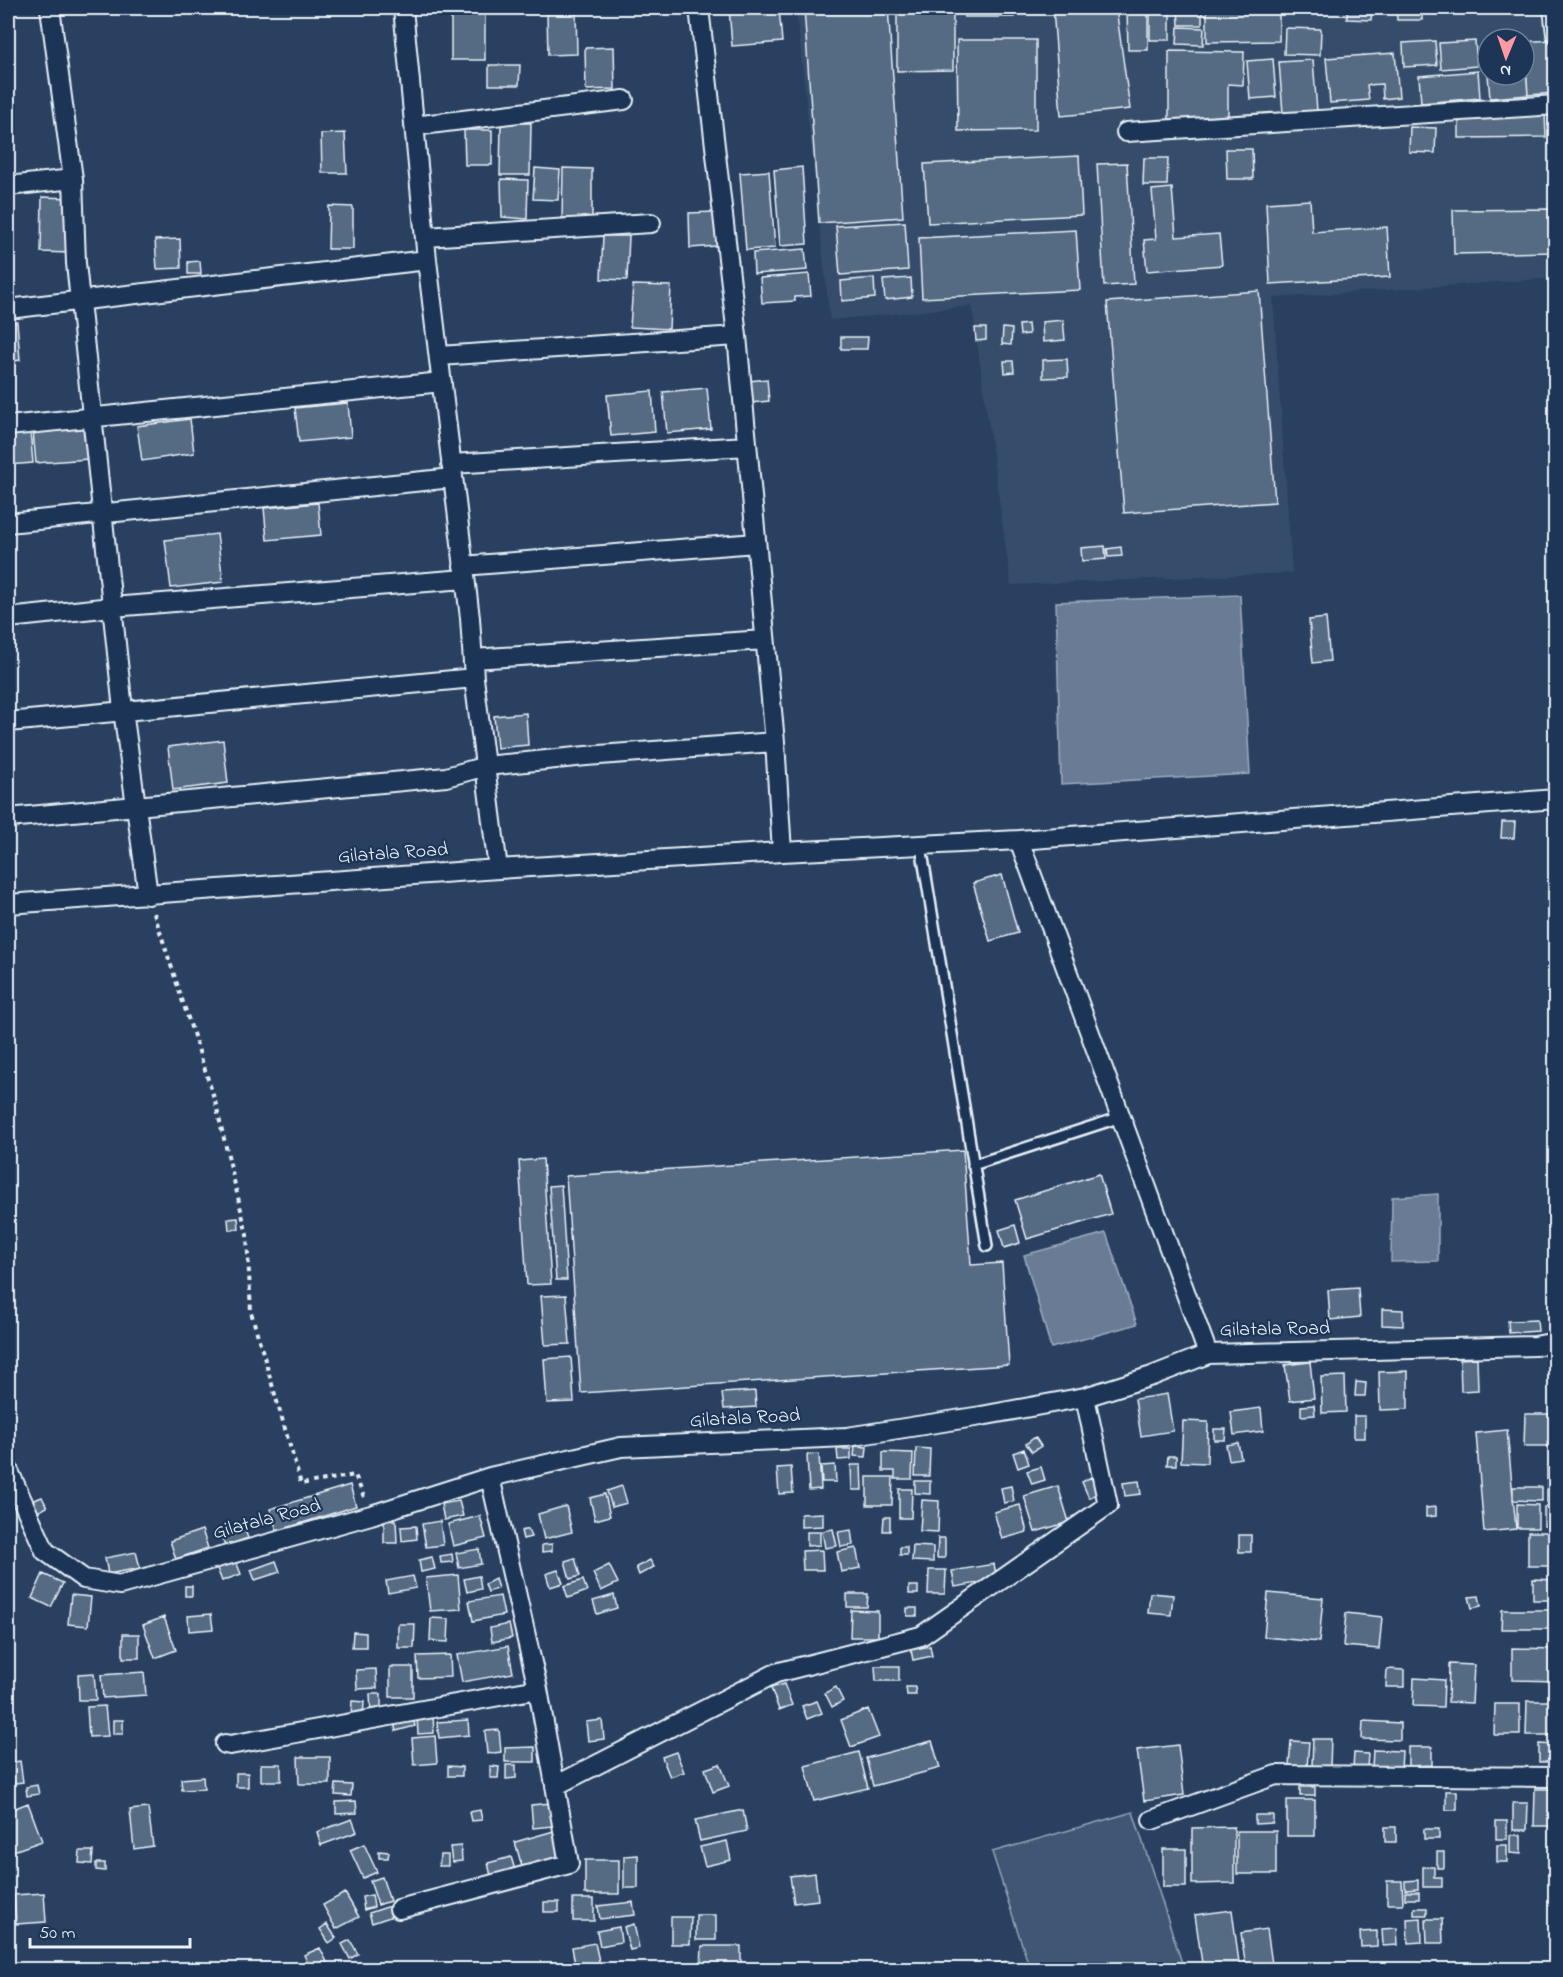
<svg xmlns="http://www.w3.org/2000/svg" width="1563" height="1977" viewBox="0 0 1563 1977" font-family="'Indie Flower',sans-serif">
<rect width="100%" height="100%" fill="#294061"/>
<filter id="ink" filterUnits="userSpaceOnUse"><feTurbulence type="fractalNoise" baseFrequency=".0167" numOctaves="2"/><feDisplacementMap in="SourceGraphic" scale="12" xChannelSelector="R" yChannelSelector="G"/><feConvolveMatrix kernelMatrix="1 2 1 2 8 2 1 2 1" color-interpolation-filters="sRGB"/></filter>
<g filter="url(#ink)">
<path fill="#364d6b" fill-rule="evenodd" d="M796,8H1555V278L1273,298L1292,573L1011,585L972,306L830,320ZM1488,39H1524V75H1488Z"/>
<path fill="#415774" stroke="#94a4b6" stroke-width="1.5" d="M1133,1812L1184,1969H1030L992,1852Z"/>
<path fill="#6b7c95" stroke="#9dabbd" stroke-width="1.5" d="M1240,595L1250,774L1061,784L1056,602Z
M1438,1194V1261L1391,1262L1392,1197Z
M1106,1233L1137,1324L1051,1348L1024,1255Z"/>
<path fill="#556a83" stroke="#e8f1f8" stroke-width="1.5" d="M729,8H779L782,42L732,46Z
M804,8H888L903,217L819,223Z
M897,8H953V70L897,71Z
M964,8H1013L1014,17H964Z
M1053,8H1116L1130,109L1061,116Z
M1127,8H1148V50H1128Z
M1150,8H1170V40H1150Z
M1178,8H1202V25H1179Z
M1207,8H1244V12L1279,11V41L1207,42Z
M1347,8H1372L1371,20L1347,19Z
M1396,8H1422V20H1397Z
M1488,8H1544L1545,9L1488,13Z
M576,12L577,54L548,55L547,13Z
M451,14H485V60H451Z
M1178,27L1204,28L1203,45L1177,44Z
M1285,28L1321,29L1320,55L1284,54Z
M957,40H1036V130L958,131Z
M1551,40L1555,93L1528,95L1524,42Z
M1435,41L1437,65L1404,67L1403,43Z
M1475,41L1477,66L1441,69L1439,43Z
M614,47L615,89L586,90L585,48Z
M1169,51L1244,52L1243,85L1228,84V120H1169Z
M1395,53L1399,97L1383,99L1382,84L1367,85L1369,100L1330,103L1326,58Z
M1273,59L1276,97L1250,99L1247,61Z
M1313,60L1317,111L1283,113L1279,62Z
M489,65H520L519,85H489Z
M1524,66H1526L1528,95L1490,98L1488,75H1524Z
M1478,71L1480,98L1421,103L1419,76Z
M1459,114H1545L1546,137L1459,138Z
M501,123H531L530,175H500Z
M1410,127L1436,128L1435,153L1409,152Z
M464,130H492V165H465Z
M345,133L347,173H322L321,134Z
M1226,149H1252L1253,179H1227Z
M1079,156L1082,215L928,223L924,164Z
M1144,158H1168L1167,185H1143Z
M1127,163L1134,284L1104,286L1097,164Z
M802,167L807,244L780,246L774,170Z
M535,168L560,170L558,200L533,199Z
M563,168L592,169V218H562Z
M769,171L775,248L746,250L740,173Z
M501,179L528,180L527,219L502,217Z
M1172,188L1176,237L1219,234L1222,265L1147,271L1144,240L1156,239L1152,190Z
M42,197L71,198L70,253L41,252Z
M1310,200L1312,232L1387,227L1390,277L1270,284L1266,203Z
M329,206L353,207V249H328Z
M1553,209L1554,252L1454,254L1453,210Z
M715,212L717,246L690,248L689,213Z
M905,222L908,270L840,275L836,226Z
M1076,230L1080,290L922,298L919,238Z
M603,236H629L627,280L601,279Z
M180,239L181,268L157,269L155,240Z
M805,249L807,270L754,274L753,253Z
M200,261L201,274H188V262Z
M809,274L811,296L795,297V301L762,303L760,278Z
M874,278L875,298L842,301L841,281Z
M911,278L912,297L885,300L883,280Z
M633,285L671,286L669,329L630,327Z
M1259,291L1275,502L1124,513L1107,302Z
M1063,320L1065,340L1043,342L1042,322Z
M8,322H17L20,360L8,362Z
M1028,324L1029,334L1020,335L1019,325Z
M975,328H986V340L976,341Z
M1003,328L1012,329L1011,345L1002,344Z
M841,337H868L867,349H841Z
M1067,359L1068,377L1043,378V360Z
M1004,361H1013L1014,372L1005,373Z
M767,379L769,401L751,403L749,381Z
M707,388L711,429L667,433L663,392Z
M652,391L655,432L611,436L607,395Z
M348,403L351,437L299,442L295,408Z
M190,419L194,453L142,461L137,426Z
M85,426L88,459L36,463L33,431Z
M30,431L33,463L8,465V433Z
M318,503L321,535L267,540L264,508Z
M217,534L223,582L171,588L165,540Z
M1105,546L1106,559L1082,561L1081,548Z
M1121,547L1122,556L1108,557L1107,549Z
M1326,618L1330,661L1313,663L1309,620Z
M526,713L528,745L497,748L494,716Z
M223,740L228,783L173,790L168,747Z
M1502,822H1515L1514,838H1501Z
M1002,875L1018,933L990,941L973,883Z
M963,1150L971,1265L1002,1263L1009,1365L581,1393L566,1176Z
M543,1159L551,1284L527,1285L519,1161Z
M1099,1174L1111,1214L1027,1239L1015,1200Z
M561,1185L567,1280H556L549,1186Z
M238,1218L239,1229L229,1230L228,1219Z
M1015,1225L1020,1243L1004,1248L999,1230Z
M1358,1288L1360,1317L1330,1320L1328,1290Z
M566,1295L570,1344L545,1345L541,1296Z
M1382,1309L1403,1310V1326L1382,1325Z
M1537,1320L1538,1331L1509,1333L1508,1321Z
M571,1357L574,1402L547,1403L544,1359Z
M1477,1358L1478,1390L1461,1391L1460,1359Z
M1310,1362L1314,1398L1290,1401L1285,1365Z
M1408,1371V1409L1380,1410L1379,1372Z
M1345,1376L1346,1412L1322,1413L1321,1377Z
M1356,1382L1366,1383L1365,1396H1355Z
M755,1391L756,1407L724,1409L722,1393Z
M1167,1394L1173,1431L1141,1436L1135,1399Z
M1314,1405L1315,1415L1301,1416V1406Z
M1261,1408L1263,1431L1234,1435L1231,1412Z
M1525,1414H1556V1446H1524Z
M1354,1416H1365V1438H1354Z
M1183,1421L1208,1422L1207,1463L1181,1462Z
M1214,1429H1226L1225,1440H1214Z
M1507,1430L1516,1529L1484,1532L1476,1433Z
M1035,1437L1041,1446L1032,1452L1026,1444Z
M1238,1443L1241,1458L1229,1460L1226,1445Z
M855,1446L867,1447L866,1457L854,1456Z
M916,1448L930,1449L929,1476H915Z
M837,1449H851V1459L838,1460Z
M1024,1449L1029,1464L1018,1468L1013,1453Z
M883,1452L913,1453L912,1479H895V1471H883Z
M819,1454L821,1489L809,1490L807,1455Z
M1168,1456H1176V1465H1167Z
M835,1465L836,1482H822L821,1466Z
M851,1465H861L862,1490H852Z
M1547,1466H1556V1502H1547Z
M791,1467L793,1493L779,1494L777,1468Z
M1041,1467L1045,1480L1032,1484L1027,1471Z
M867,1477H893L892,1505H867Z
M1091,1477L1098,1493L1089,1498L1082,1482Z
M915,1481H930V1494L915,1493Z
M1139,1481L1141,1494L1125,1496L1123,1483Z
M350,1485L356,1506L277,1531L270,1509Z
M622,1486L627,1503L612,1507L607,1491Z
M1011,1486L1014,1501L1004,1503L1001,1488Z
M1058,1486L1069,1522L1035,1532L1024,1496Z
M1513,1487H1542V1501L1513,1500Z
M899,1489H912L911,1518H899Z
M605,1494L610,1516L595,1520L590,1498Z
M42,1497L47,1507L38,1512L32,1501Z
M922,1500L939,1501L938,1532L920,1531Z
M459,1501L463,1516L444,1520L441,1504Z
M1517,1504L1538,1505V1528H1517Z
M1020,1505L1027,1532L1002,1539L994,1512Z
M566,1506L572,1532L544,1539L538,1514Z
M1436,1507V1516L1426,1517V1508Z
M1544,1507H1556V1526H1544Z
M823,1513V1526L801,1527V1514Z
M480,1516L486,1538L453,1546L448,1524Z
M884,1517H890V1531H883Z
M384,1520H396L397,1543H384Z
M440,1521L443,1545L426,1547L422,1524Z
M243,1525L248,1538L225,1546L221,1532Z
M416,1526L417,1539L402,1541L401,1527Z
M528,1529L531,1537L523,1539L521,1531Z
M833,1529L837,1546L825,1548L822,1531Z
M202,1530L208,1548L176,1559L170,1541Z
M851,1530L853,1545L841,1547L838,1532Z
M807,1532H820V1545L807,1546Z
M1528,1532H1551V1566H1528Z
M1239,1535H1251V1552H1239Z
M938,1538H945V1558H937Z
M552,1544V1551L542,1552V1545Z
M913,1546L933,1547V1562L912,1561Z
M900,1547H907V1555H900Z
M856,1548L860,1568L841,1572L837,1552Z
M479,1549L481,1564L459,1568L456,1553Z
M822,1550L823,1570H803L802,1551Z
M136,1552L140,1568L108,1574L105,1558Z
M452,1554L453,1562L441,1563L440,1556Z
M432,1557L435,1569L421,1572L419,1560Z
M575,1558L580,1576L570,1579L565,1561Z
M235,1559L241,1574L222,1581L216,1566Z
M650,1560L654,1567L639,1575L636,1567Z
M276,1561L280,1572L255,1580L251,1570Z
M994,1564L997,1580L955,1587L952,1571Z
M609,1565L618,1583L601,1591L593,1573Z
M558,1570L563,1583L550,1587L546,1574Z
M929,1570H946L945,1594H928Z
M43,1574L63,1583L51,1607L32,1598Z
M458,1575L461,1609L430,1611L426,1578Z
M413,1576L416,1588L388,1593L386,1581Z
M479,1576L481,1589L467,1592L464,1579Z
M495,1579L498,1588L488,1592L485,1584Z
M1533,1579L1556,1580V1600H1533Z
M583,1580L587,1591L568,1598L564,1586Z
M185,1586H192V1596H185Z
M909,1586H918V1594H909Z
M1150,1593L1173,1595L1171,1615L1148,1613Z
M1268,1593L1323,1598L1319,1642L1264,1637Z
M847,1594H868L867,1607H847Z
M71,1595L91,1597L88,1626L68,1624Z
M614,1595L617,1608L597,1614L593,1601Z
M500,1596L504,1615L473,1621L469,1601Z
M1479,1596L1481,1606L1472,1608L1469,1597Z
M907,1608H917V1616H907Z
M851,1610L878,1611V1637H850Z
M1502,1610H1549V1629H1501Z
M1346,1613L1382,1617L1379,1649L1343,1646Z
M211,1614L213,1629L189,1631L188,1616Z
M164,1617L176,1650L155,1658L143,1625Z
M431,1618L449,1619L448,1642L430,1641Z
M398,1624H415L414,1648H398Z
M509,1624L512,1638L492,1642L490,1628Z
M353,1632L366,1633V1647H352Z
M123,1634H139V1658H123Z
M508,1646L513,1673L462,1682L457,1655Z
M930,1646L932,1656L913,1660L911,1650Z
M1512,1648L1556,1649V1681L1512,1680Z
M450,1655L451,1677L418,1678L417,1656Z
M1449,1664L1474,1665L1472,1703L1448,1702Z
M875,1666H899V1681H876Z
M390,1667H413V1697H390Z
M376,1669L377,1688L357,1689L356,1670Z
M1387,1669L1404,1670V1687H1386Z
M144,1672L146,1695L103,1698L101,1675Z
M94,1673L96,1700H79L78,1674Z
M1414,1678L1444,1680L1443,1707L1413,1706Z
M784,1684L792,1705L779,1710L771,1688Z
M836,1687L843,1701L832,1707L825,1693Z
M906,1687H915L916,1695H907Z
M370,1694H381V1713H371Z
M352,1701L364,1702L363,1716H351Z
M817,1701L822,1713L807,1719L802,1706Z
M1527,1701H1556V1735H1526Z
M1495,1704H1520V1735H1494Z
M105,1706L108,1736L89,1737L87,1707Z
M868,1709L879,1737L851,1747L841,1720Z
M433,1716L434,1733L418,1734L417,1717Z
M413,1718L415,1726L396,1731L394,1723Z
M113,1720H123V1734H113Z
M468,1720L469,1735L439,1738L437,1722Z
M602,1720L604,1739L588,1741L586,1722Z
M1363,1721L1400,1723V1740L1362,1739Z
M499,1730L501,1752L487,1754L485,1731Z
M435,1736L437,1763L414,1765L412,1738Z
M1313,1739H1331L1330,1766H1312Z
M932,1741L940,1768L873,1786L866,1758Z
M1291,1741L1309,1742L1307,1767L1289,1765Z
M1539,1744L1556,1745V1762H1539Z
M1178,1745L1184,1795L1144,1801L1137,1750Z
M535,1747V1762H505V1748Z
M1408,1747H1432V1765L1408,1766Z
M1373,1750L1402,1751L1401,1769L1372,1768Z
M676,1752L684,1772L670,1777L662,1757Z
M859,1752L868,1788L814,1801L805,1766Z
M1354,1753L1368,1754L1367,1768H1353Z
M298,1757H330V1784H299Z
M20,1761L23,1782L8,1784V1763Z
M261,1764H281V1781H261Z
M720,1764L729,1786L713,1792L705,1769Z
M506,1765H516V1778L506,1779Z
M448,1766L462,1767V1776H448Z
M490,1766L499,1767L498,1778H490Z
M236,1773H248V1787H236Z
M203,1777L204,1789L182,1790L181,1779Z
M336,1784L352,1785L351,1796L335,1795Z
M37,1785L39,1794L27,1796L26,1787Z
M1300,1787H1315V1796H1300Z
M1535,1789H1556V1826H1534Z
M1446,1791H1457V1810H1446Z
M1287,1800H1315V1836H1287Z
M356,1801L357,1813L336,1814V1802Z
M28,1803L42,1841L8,1853V1811Z
M551,1803L553,1826L533,1828L531,1805Z
M1513,1803H1528L1527,1830H1513Z
M148,1808L153,1846L134,1849L130,1810Z
M480,1810L482,1820L471,1821L469,1812Z
M743,1810L747,1831L700,1841L695,1820Z
M1255,1815H1273V1823L1255,1824Z
M352,1819L357,1832L321,1845L317,1832Z
M1496,1821H1507V1839H1496Z
M1234,1827V1883L1192,1884V1828Z
M1385,1827H1396V1842H1385Z
M1424,1829H1439V1839H1424Z
M554,1831L562,1859L523,1870L515,1842Z
M1237,1831H1276V1874H1237Z
M1510,1835H1521V1854L1510,1853Z
M727,1841L731,1860L705,1866L700,1847Z
M364,1844L377,1872L363,1878L350,1850Z
M1497,1845H1507V1862H1497Z
M461,1846L462,1861L452,1862L450,1847Z
M1163,1849H1186V1887H1163Z
M80,1851H93L92,1864L79,1863Z
M379,1851L389,1852L388,1858H379Z
M1437,1852H1444V1868H1437Z
M440,1855H448V1866H439Z
M638,1855V1888H624V1856Z
M511,1857L515,1870L491,1876L488,1863Z
M585,1860H619V1894H585Z
M1550,1862H1556V1877H1550Z
M96,1863H105V1871L96,1870Z
M1423,1867H1434V1877H1442V1887H1423Z
M815,1873L818,1900L794,1903L790,1876Z
M382,1877L390,1901L378,1905L370,1881Z
M1418,1880V1889L1405,1890V1881Z
M1387,1881H1402L1403,1904H1387Z
M1405,1892H1419V1899H1405Z
M44,1893L46,1922L16,1924L14,1895Z
M345,1893L359,1917L336,1929L323,1905Z
M372,1895L374,1907L364,1910L362,1897Z
M573,1899H594V1921H573Z
M544,1902H559V1912H544Z
M633,1902L635,1915L600,1919L598,1906Z
M390,1906L393,1916L372,1923L369,1913Z
M1414,1908H1427V1915H1414Z
M1232,1910L1240,1970H1203L1195,1915Z
M696,1915H716V1940H696Z
M671,1917H691L690,1944H671Z
M1421,1918L1422,1942L1408,1943L1407,1919Z
M1426,1919H1442L1443,1943H1427Z
M327,1924L336,1938L329,1943L320,1929Z
M634,1924L639,1948L630,1950L624,1927Z
M619,1927L621,1942L600,1946L597,1931Z
M1397,1928L1398,1945L1383,1946L1382,1929Z
M1267,1929L1272,1964L1246,1968L1241,1933Z
M1377,1931V1946L1361,1947L1360,1932Z
M350,1940L358,1954L350,1959L342,1944Z
M595,1943L601,1970H576L572,1947Z
M702,1946H741V1969L701,1968Z
M320,1948L328,1964L317,1970H311L304,1955Z
M1008,1961L1011,1970H993L992,1965Z"/>
<g fill="none" stroke-linecap="round" stroke-linejoin="round">
<defs>
<path id="lane" d="M921,846L987,1246
M973,1165L1121,1117"/>
<path id="street" d="M50,8L73,179L76,263L123,710L148,895
M403,8L427,260L470,618L474,678L498,869
M1553,8L1556,34
M414,126L624,100
M1126,132L1556,105
M8,186L73,179
M425,237L651,223
M8,309L427,260
M737,336L775,742L782,852L1019,840L1556,799
M439,356L737,336L699,8
M8,426L442,382
M451,464L747,446
M8,523L453,478
M463,566L756,543
M8,618L112,607L465,579
M473,659L765,640
M8,722L474,678
M8,818L446,777L486,766L586,756L775,742
M1019,840L1208,1354
M8,904L498,869L782,852
M8,1469L45,1551L84,1579L120,1585L371,1515L490,1477L621,1447L847,1437L981,1416L1085,1397L1152,1376L1208,1354L1535,1346L1556,1342
M225,1744L230,1745L538,1689L490,1477
M555,1786L776,1673L921,1636L1108,1505L1085,1397
M1152,1820L1276,1775L1556,1777
M399,1909L569,1864L538,1689"/>
</defs>
<use href="#lane" stroke="#e8f1f8" stroke-width="14"/>
<use href="#street" stroke="#e8f1f8" stroke-width="22"/>
<path stroke="#e8f1f8" stroke-width="4" stroke-dasharray="4.5 4.5" stroke-linecap="butt" d="M154,913L215,1101L247,1235L251,1312L301,1484L355,1475L364,1497"/>
<use href="#lane" stroke="#1d3557" stroke-width="9"/>
<use href="#street" stroke="#1d3557" stroke-width="18"/>
</g>
</g>
<g text-anchor="middle" dominant-baseline="central" stroke-width="4.5" stroke-linejoin="round" paint-order="stroke">
<g font-size="20" fill="#e8f1f8" stroke="#1d3557">
<text transform="translate(393 854) rotate(-4)">Gilatala Road</text>
<text transform="translate(1275 1330) rotate(-1)">Gilatala Road</text>
<text transform="translate(745 1419) rotate(-3)">Gilatala Road</text>
<text transform="translate(267 1520) rotate(-15)">Gilatala Road</text>
</g>
</g>
<rect width="1563" height="1977" fill="none" stroke="#1d3557" stroke-width="30"/>
<rect x="15" y="15" width="1533" height="1947" fill="none" stroke="#e8f1f8" stroke-width="2" filter="url(#ink)"/>
<g transform="translate(1506 57) rotate(182)"><circle r="28" fill="#1d3557" stroke="#6e8097" stroke-width="1.5"/>
<path d="M0-4.5L10 22L0 15L-10 22Z" fill="#ff9aa2"/>
<text y="-9" font-size="16" font-weight="bold" text-anchor="middle" fill="#e8f1f8">N</text>
</g>
<path d="M30 1938v9h160v-9" fill="none" stroke="#e8f1f8" stroke-width="3"/>
<text x="39" y="1938" font-size="18" fill="#e8f1f8" stroke="#1d3557" stroke-width="4.5" paint-order="stroke">50 m</text>
</svg>
